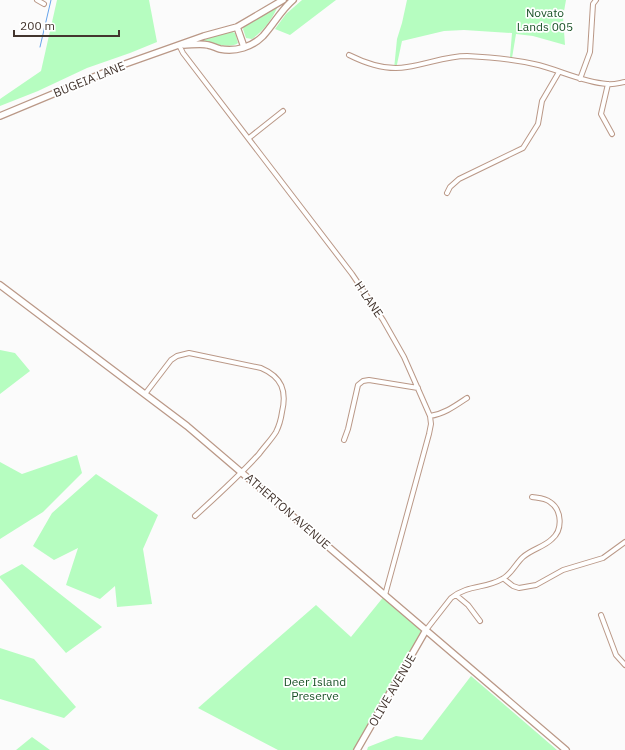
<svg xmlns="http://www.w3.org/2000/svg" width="625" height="750" viewBox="0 0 625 750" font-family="'IBM Plex Sans',sans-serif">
<rect width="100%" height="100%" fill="#fbfbfb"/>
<path fill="#b6fdc0" d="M57,0H149L157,42L130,53L87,68L38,91L0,106V99L41,71Z
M302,0H336L290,35L275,29L286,14Z
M407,0H566L563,17L565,45L533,36L516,34L512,58L510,57L512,33L464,30L444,31L402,41L396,69H394L397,39L402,23Z
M276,6L277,8C271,21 263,31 252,39L246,38L243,29L244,26Z
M230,31L235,33L238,43C232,49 210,43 202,42L203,40Z
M0,350L15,353L30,371L0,394Z
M77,455L82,473L43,512L0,539V462L22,474Z
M96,474L158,515L143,549L152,604L117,607L115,586L100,599L66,585L78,548L54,560L33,546L52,513Z
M22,564L102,627L66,653L0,578V576Z
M385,595L426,630L357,750H278L198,708L316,605L351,637Z
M0,648L34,659L76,707L64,718L0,699Z
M471,676L557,750H367L368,747L396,736L422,740Z
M32,737L50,750H16Z"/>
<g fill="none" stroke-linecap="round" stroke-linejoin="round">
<path stroke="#66a3ea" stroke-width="1" d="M40,47L51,0"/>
<defs>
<path id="street" d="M37,0L44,4
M179,45L183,53L352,274L383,320L404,357L430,416L431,424L429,434L385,595
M349,55C367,64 387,71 407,67C428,64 446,56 467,56C489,57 512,59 534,64C558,69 581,82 607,84C613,85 619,83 625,82
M580,79L590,52L593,4L596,0
M608,84L601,114L612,134
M249,138L283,111
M447,193L450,187L459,179L523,148L538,124L542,101L559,72
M145,394L171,360L177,356L189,353L261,368C282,377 287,391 282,412C281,419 279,426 276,432C271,440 264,447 259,454C239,476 217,496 195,516
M430,416C444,414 455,406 467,398
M344,440L348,429L358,385L363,381L369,380L418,388
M504,579L513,586L519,588L536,585L563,570L603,558L625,542
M456,595L468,605L480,621
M601,615L616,655L625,665
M426,630L451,598C469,584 485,589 502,579C511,575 516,563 523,557C532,549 544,547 552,539C563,530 562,510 550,502C545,498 538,498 532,497"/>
<path id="secondary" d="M237,27L244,47
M184,45C191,45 201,43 208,45C213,46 216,48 220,49C236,52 252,47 263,36C274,24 281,10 293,0
M0,116L125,64L204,36L237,27L283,0
M0,285L187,426L566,750
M357,750L426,630"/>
</defs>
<use href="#street" stroke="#ba9887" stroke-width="6"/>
<use href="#secondary" stroke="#ba9887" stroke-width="8"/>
<use href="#street" stroke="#fff" stroke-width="4"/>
<use href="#secondary" stroke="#fff" stroke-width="5.5"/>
</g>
<g text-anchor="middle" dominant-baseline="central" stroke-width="3.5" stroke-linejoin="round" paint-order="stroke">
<g font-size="12" fill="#1a5227" stroke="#fff">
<text x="545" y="12">Novato<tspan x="545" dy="14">Lands 005</tspan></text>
<text x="315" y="681">Deer Island<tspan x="315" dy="14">Preserve</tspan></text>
</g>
<g font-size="12" fill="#43352e" stroke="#fff">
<text transform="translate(89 79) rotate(-22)">BUGEIA LANE</text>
<text transform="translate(369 299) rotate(56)">H LANE</text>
<text transform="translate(288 511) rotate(41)">ATHERTON AVENUE</text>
<text transform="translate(392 690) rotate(-60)">OLIVE AVENUE</text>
</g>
</g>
<path d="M14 30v6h105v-6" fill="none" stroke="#43352e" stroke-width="2"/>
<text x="20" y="30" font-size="12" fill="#43352e" stroke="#ffffff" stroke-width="3" paint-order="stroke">200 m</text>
</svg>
